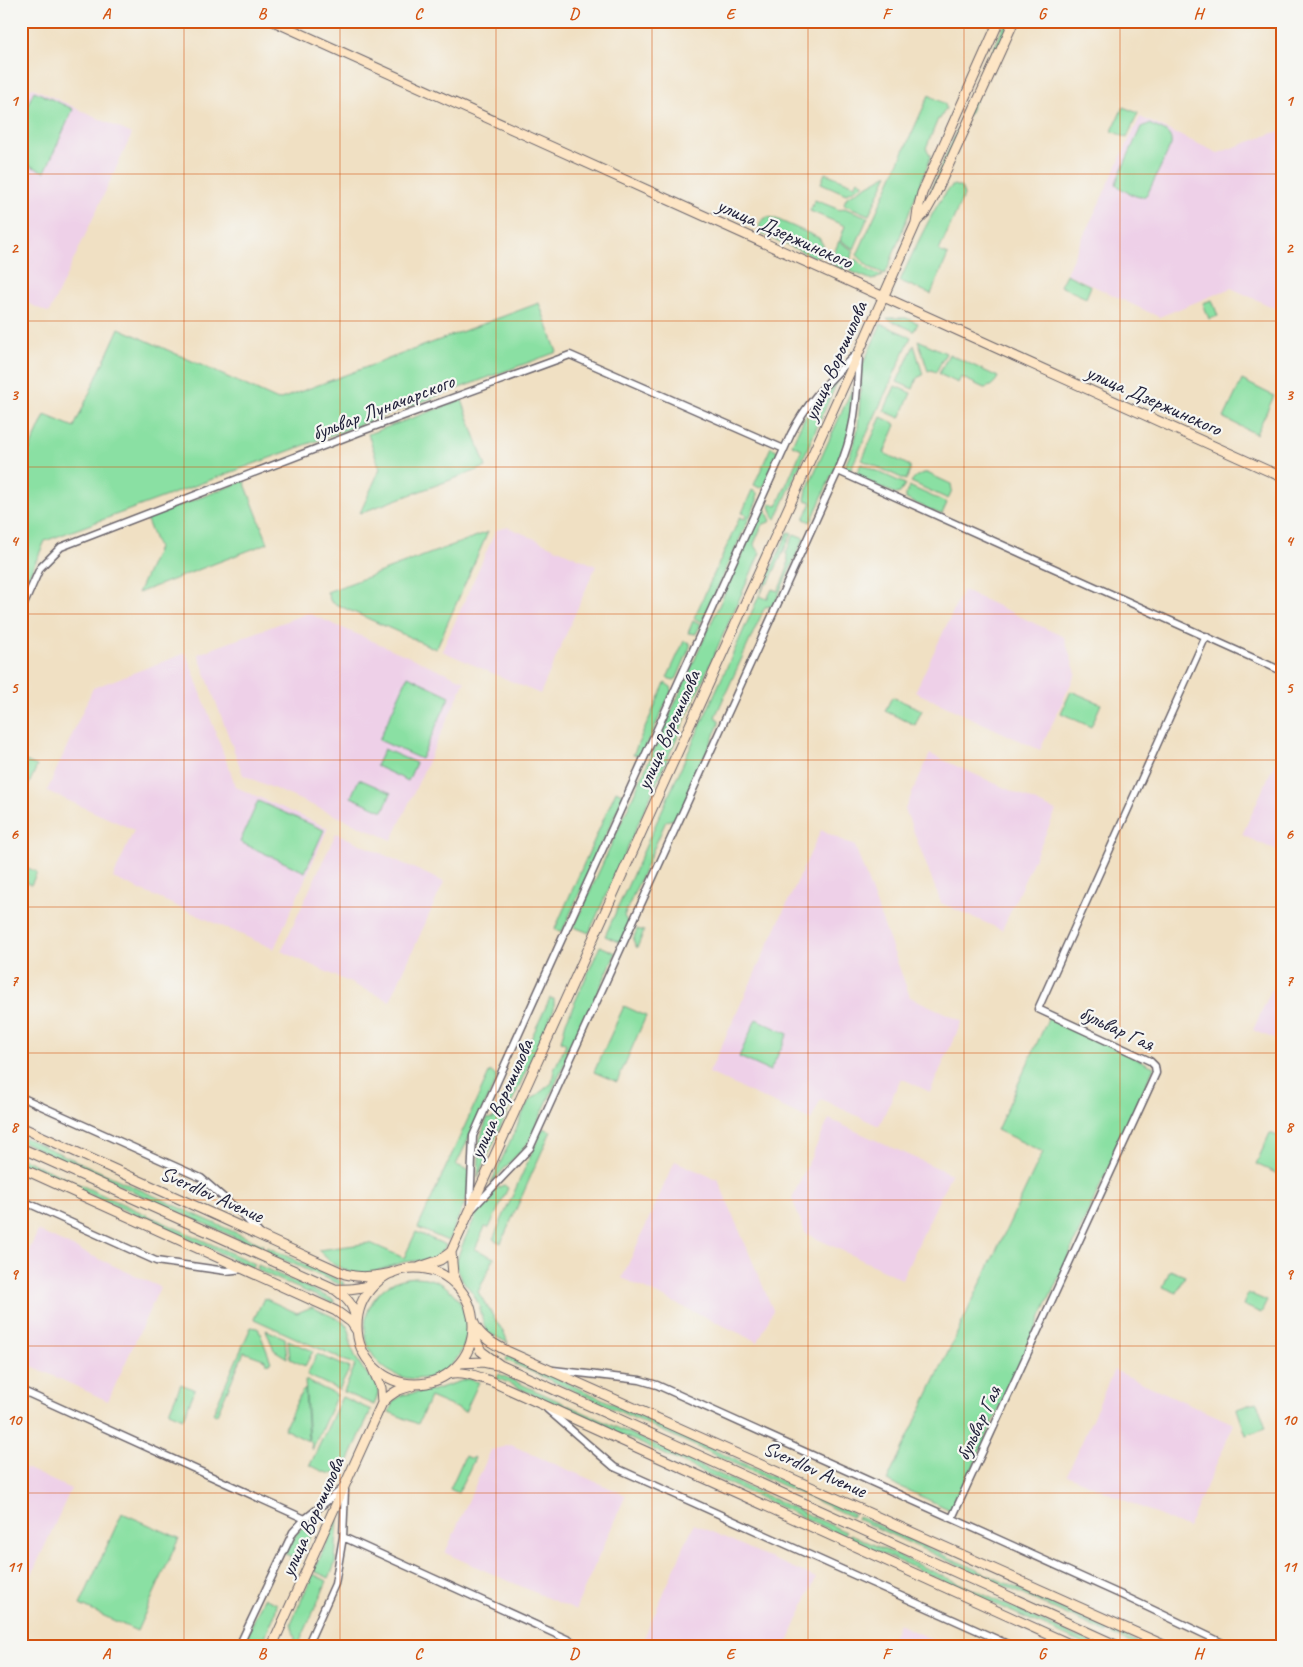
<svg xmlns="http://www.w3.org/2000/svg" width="1303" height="1667" viewBox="0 0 1303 1667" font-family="Caveat,sans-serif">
<rect width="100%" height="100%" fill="#f6f6f2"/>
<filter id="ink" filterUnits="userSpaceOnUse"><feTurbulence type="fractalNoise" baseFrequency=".02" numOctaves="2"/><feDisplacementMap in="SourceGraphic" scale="10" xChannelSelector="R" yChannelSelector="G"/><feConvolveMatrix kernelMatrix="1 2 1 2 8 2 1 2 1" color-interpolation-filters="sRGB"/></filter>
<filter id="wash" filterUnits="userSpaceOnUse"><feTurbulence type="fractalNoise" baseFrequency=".0096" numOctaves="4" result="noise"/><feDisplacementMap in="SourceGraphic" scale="20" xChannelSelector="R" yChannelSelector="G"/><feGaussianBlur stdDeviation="1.12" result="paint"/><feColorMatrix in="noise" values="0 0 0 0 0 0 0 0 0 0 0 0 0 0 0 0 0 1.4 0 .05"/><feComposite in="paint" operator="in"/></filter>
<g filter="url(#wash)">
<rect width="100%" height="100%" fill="#f0e0c3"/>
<path fill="#eed0e8" d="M1200,21H1263L1222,32Z
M31,87L132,134L49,313L21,300V108Z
M1140,117L1218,153L1282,130V304L1279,310L1231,288L1159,317L1066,273Z
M508,527L596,566L540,694L442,651L496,530Z
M963,590L1064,637L1076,673L1040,750L915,692Z
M308,613L465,681L392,840L243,775L198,654Z
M186,653L236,787L328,828L274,949L113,878L134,830L47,791L93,688Z
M1282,747V853L1242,835Z
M930,754L1056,811L1002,930L941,903L905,809Z
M821,830L855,846L910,997L962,1021L930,1092L901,1078L879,1126L821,1099L811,1120L709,1073Z
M336,833L444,882L390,1001L281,951Z
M1282,967V1042L1253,1030Z
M829,1119L951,1174L902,1279L805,1233L792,1198Z
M675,1161L718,1180L773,1310L758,1342L622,1278Z
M38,1231L160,1287L108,1401L21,1361V1268Z
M1114,1370L1234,1424L1188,1528L1067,1475Z
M511,1445L626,1495L575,1610L445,1553L491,1450Z
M21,1466L71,1489L21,1598Z
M694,1524L816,1578L786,1646H656L643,1640Z
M898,1624L946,1646H888Z"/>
<path fill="#8ae0a3" stroke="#56816f" d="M1006,21H1011L968,116L965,114Z
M34,91L73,109L45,172L21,162V119Z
M929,95L945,104L946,108L940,119H938L926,148L931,156L888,268L885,274L869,267L857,255Z
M1123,107L1138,113L1127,138L1112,131Z
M962,119L966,121L927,202L935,180Z
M1149,124C1159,129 1173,131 1171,145L1148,193C1145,196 1144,197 1140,197C1133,196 1120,189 1116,184L1117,180L1141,127Z
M825,173L855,185L858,180L864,184L846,194L821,183Z
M888,174L869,215L845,205L844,203L847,197Z
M954,185L962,188L964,195L939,251L948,255L931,294L900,281C907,265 941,189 954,185Z
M815,200L840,210L844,208L868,217L854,249L840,240L845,226L810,211Z
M768,217L774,218L819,238L823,245C823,251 821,256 814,257L763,234C756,228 760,219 768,217Z
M839,241L854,251L845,270L830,263Z
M856,258L868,270L883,276L872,280L850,271Z
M1066,274L1091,286L1086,298L1060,286Z
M1212,300L1218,316L1209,319L1203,303Z
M539,303L557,352L45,541L21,594V468L45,415L74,427L119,328L278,400Z
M890,318H906L918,323L914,331L887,319Z
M881,324L911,337L849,473L846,469V464L854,444L858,428L862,366Z
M918,340L946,353L936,372L931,370L928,371Z
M914,345L923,375L917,378L913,389L897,382Z
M949,354L998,377C995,383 991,387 984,388L961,377L958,383L939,374Z
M838,380L776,519L774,518L769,503L777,506L802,449L792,445C805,415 811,401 838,380Z
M1242,380L1274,396L1256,434L1224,418Z
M895,386L911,393L900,418L884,411Z
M853,387L851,418L846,442L811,522L804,519L812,502L805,500L807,489Z
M462,400L486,467L360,513L380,469L368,434Z
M881,417L892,422L896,425L884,453L910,466V471L906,480L862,460Z
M771,447L778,451V455L765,485L760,488L754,485Z
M861,464L905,484L900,493L896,494L855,476Z
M924,473H927L951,484L952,490L948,499L911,482L915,477Z
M244,481L268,543L138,593L158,548L146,518Z
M909,486L947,503L942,514H940L906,499V494Z
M752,490L757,493V501L702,622L694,618L740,517L745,519L747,515L742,513Z
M764,506L771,521L762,525L754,544L760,553L589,933L574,927Z
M488,532L436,649L331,602L327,592Z
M788,532L792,533L769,582L764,586L760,596L767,599L772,589L778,591C783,579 792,565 786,553L794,534L804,538L775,603L771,606L765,607L715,717L719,720V724L678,818L666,821L624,916L629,925L621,943L605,936Z
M693,621L701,624L696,634L688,633Z
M684,641L690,643V647L677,678L674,680L667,678Z
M408,676L450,696L421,759L379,740Z
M665,683L671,687L672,690L642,755L639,756L633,755Z
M1071,691L1101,704L1091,727L1061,713Z
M892,697L922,710L915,725L885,711Z
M384,749L416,763L408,781L376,766Z
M21,759L37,766L21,802Z
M359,779L391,793L383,811L351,797Z
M616,791L624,795L562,932L555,929Z
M258,801L324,830L305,872L240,842Z
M21,865L37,872L31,885L21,880Z
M637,929L644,931L637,948L633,940Z
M600,946L616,953L528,1143L491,1183L528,1102L552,1083L554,1070L566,1044L561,1041L566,1022Z
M550,998L554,999V1009L478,1177L480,1139L487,1119L494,1118Z
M624,1006L646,1016L617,1082L594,1072Z
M1049,1017L1154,1067L953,1511L887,1481L1043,1152L997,1130Z
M756,1019L788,1034L770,1071L739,1057Z
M490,1071L496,1076V1081L456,1165L471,1171L466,1200L448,1241L418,1228Z
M543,1128L551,1131L501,1243L493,1239Z
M1270,1133L1282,1138V1176L1256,1164Z
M21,1136L263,1245L261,1249L21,1141Z
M21,1158L255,1264L253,1268L21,1163Z
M504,1185L508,1188L489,1228L485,1227L475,1249L494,1258L478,1292L505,1335L508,1343L487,1332C481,1321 482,1309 476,1299C471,1288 458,1279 456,1266C455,1257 476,1215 481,1206C486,1199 496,1187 504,1185Z
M416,1232L446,1245L440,1255L435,1259L404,1262L373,1272L355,1274L334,1265L318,1250L370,1243L404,1258Z
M267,1247L343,1282L344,1285H341L266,1252Z
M258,1265L334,1300L335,1303H332L257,1270Z
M1170,1270L1185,1276L1177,1293L1163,1287Z
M365 1328a51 51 0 1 1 102 0a51 51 0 1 1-102 0Z
M1248,1293L1267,1301L1261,1313L1243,1305Z
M264,1298L297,1313L312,1307L340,1320L347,1325L350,1333V1344L356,1358L363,1369L378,1386V1394L374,1405L344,1392L355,1365L254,1319Z
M251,1327L258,1328L271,1362L267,1364L266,1360L244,1352L217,1414L215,1415L213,1413Z
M266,1330L285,1338L287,1358L274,1350Z
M288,1340L313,1351L305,1366L290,1359Z
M317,1354L350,1368L339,1390L307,1375Z
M508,1356L854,1514L852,1517L506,1360Z
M499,1374L846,1532L844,1536L497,1378Z
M467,1379L479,1382L465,1412L430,1397L418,1424L389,1412L393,1402L402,1395L434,1390Z
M305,1380L337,1395L312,1450L311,1448L312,1443L309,1441Z
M181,1384L195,1390L183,1418L169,1412Z
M305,1389L308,1441L284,1429L301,1393Z
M342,1397L371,1410L346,1467C336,1480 322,1471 310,1465Z
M1257,1402L1266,1428L1246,1435L1237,1409Z
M465,1456L471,1459L473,1457L475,1458L458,1493L450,1489Z
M324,1506L301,1557L297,1555L294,1561L290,1559L291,1556L285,1554C294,1534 308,1519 324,1506Z
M122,1513L179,1538L137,1631L80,1605Z
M858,1516L1109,1630L1107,1633L857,1519Z
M338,1517L335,1564L329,1578L314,1571Z
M850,1534L1097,1646H1088L848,1538Z
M313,1574L327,1581L298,1646H292L295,1639L291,1623Z
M264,1598L277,1604L275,1614L261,1646H242Z
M1114,1632L1145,1646H1137L1112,1635Z"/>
</g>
<g filter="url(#ink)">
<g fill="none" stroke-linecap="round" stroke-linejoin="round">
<defs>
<path id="minor" d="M838,471L1282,671
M21,611L40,568L61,547L362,431L570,355L784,449
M21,1097L201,1178L240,1212L261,1235
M21,1200L156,1261L226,1271L243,1269
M470,1206L473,1136L502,1071L791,434C808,400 830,380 856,354
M473,1208L530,1148L838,471C856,430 856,401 859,358
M553,1370L640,1380L657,1385L1126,1597L1229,1646
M21,1390L305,1519
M547,1409L614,1467L1012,1646
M952,1518L1156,1073L1155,1066L1150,1061L1038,1009L1206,636
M343,1537L582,1646
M239,1646L293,1532L305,1519L342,1489
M307,1646L335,1584L343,1537L345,1490"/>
<path id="secondary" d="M273,21L1282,477
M916,222L925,213L934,197L1014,21
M21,1127L345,1274C362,1279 375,1276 392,1273
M21,1148L333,1288C347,1298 355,1305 356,1323
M21,1168L336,1311L351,1322L357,1331
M420,1267L440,1260L451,1252
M357 1326a58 58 0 1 1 116 0a58 58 0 1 1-116 0Z
M459,1288L453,1274L451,1252L859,352L916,223L918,209L922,193L999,21
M333,1289C348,1290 361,1289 374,1283
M469,1304C471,1311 472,1321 476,1327C483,1339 496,1345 507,1351L1166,1646
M473,1334L481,1351L500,1365L1118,1646
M460,1363L483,1362L497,1365
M372,1367L381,1388L382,1403
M448,1374C464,1370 478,1377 493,1382L1074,1646
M272,1646L382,1403C391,1393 399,1389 412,1386"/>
</defs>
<use href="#minor" stroke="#6a646b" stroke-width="9"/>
<use href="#secondary" stroke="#6a646b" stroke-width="11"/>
<use href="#minor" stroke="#fff" stroke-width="6"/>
<use href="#secondary" stroke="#fde5c5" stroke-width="9"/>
</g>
</g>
<path fill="none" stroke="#d45411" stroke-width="1" stroke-opacity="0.55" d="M184,21V1646M340,21V1646M496,21V1646M652,21V1646M808,21V1646M964,21V1646M1120,21V1646M21,174H1282M21,321H1282M21,467H1282M21,614H1282M21,760H1282M21,907H1282M21,1053H1282M21,1200H1282M21,1346H1282M21,1493H1282"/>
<g text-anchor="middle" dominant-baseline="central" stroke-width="4.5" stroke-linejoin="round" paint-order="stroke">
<g font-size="21" fill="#22223b" stroke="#f6f6f2">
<text transform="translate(785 233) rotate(24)">улица Дзержинского</text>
<text transform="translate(835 361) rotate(-66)">улица Ворошилова</text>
<text transform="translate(1154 400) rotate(24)">улица Дзержинского</text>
<text transform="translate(383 407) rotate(-21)">бульвар Луначарского</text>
<text transform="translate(668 730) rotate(-66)">улица Ворошилова</text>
<text transform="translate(1117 1028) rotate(25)">бульвар Гая</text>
<text transform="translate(501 1099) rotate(-66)">улица Ворошилова</text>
<text transform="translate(212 1194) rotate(24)">Sverdlov Avenue</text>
<text transform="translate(978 1423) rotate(-65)">бульвар Гая</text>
<text transform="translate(815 1469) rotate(24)">Sverdlov Avenue</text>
<text transform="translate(312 1517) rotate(-66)">улица Ворошилова</text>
</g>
</g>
<rect width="1303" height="1667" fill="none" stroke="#f6f6f2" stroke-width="55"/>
<rect x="28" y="28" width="1248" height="1612" fill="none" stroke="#d45411" stroke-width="2"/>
<g font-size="16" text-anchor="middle" font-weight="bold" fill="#d45411">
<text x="106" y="19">A</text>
<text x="262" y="19">B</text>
<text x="418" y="19">C</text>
<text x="574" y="19">D</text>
<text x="730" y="19">E</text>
<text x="886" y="19">F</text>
<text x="1042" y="19">G</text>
<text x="1198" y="19">H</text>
<text x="14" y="106">1</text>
<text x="1289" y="106">1</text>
<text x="14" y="253">2</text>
<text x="1289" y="253">2</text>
<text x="14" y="400">3</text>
<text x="1289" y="400">3</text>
<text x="14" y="546">4</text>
<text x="1289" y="546">4</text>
<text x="14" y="693">5</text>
<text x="1289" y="693">5</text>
<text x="14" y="839">6</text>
<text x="1289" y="839">6</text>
<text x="14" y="986">7</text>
<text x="1289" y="986">7</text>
<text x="14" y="1132">8</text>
<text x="1289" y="1132">8</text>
<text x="14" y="1279">9</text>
<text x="1289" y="1279">9</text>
<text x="14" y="1425">10</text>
<text x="1289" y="1425">10</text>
<text x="14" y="1572">11</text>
<text x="1289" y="1572">11</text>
<text x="106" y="1659">A</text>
<text x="262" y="1659">B</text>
<text x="418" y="1659">C</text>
<text x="574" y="1659">D</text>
<text x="730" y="1659">E</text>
<text x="886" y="1659">F</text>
<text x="1042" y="1659">G</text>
<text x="1198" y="1659">H</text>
</g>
</svg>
